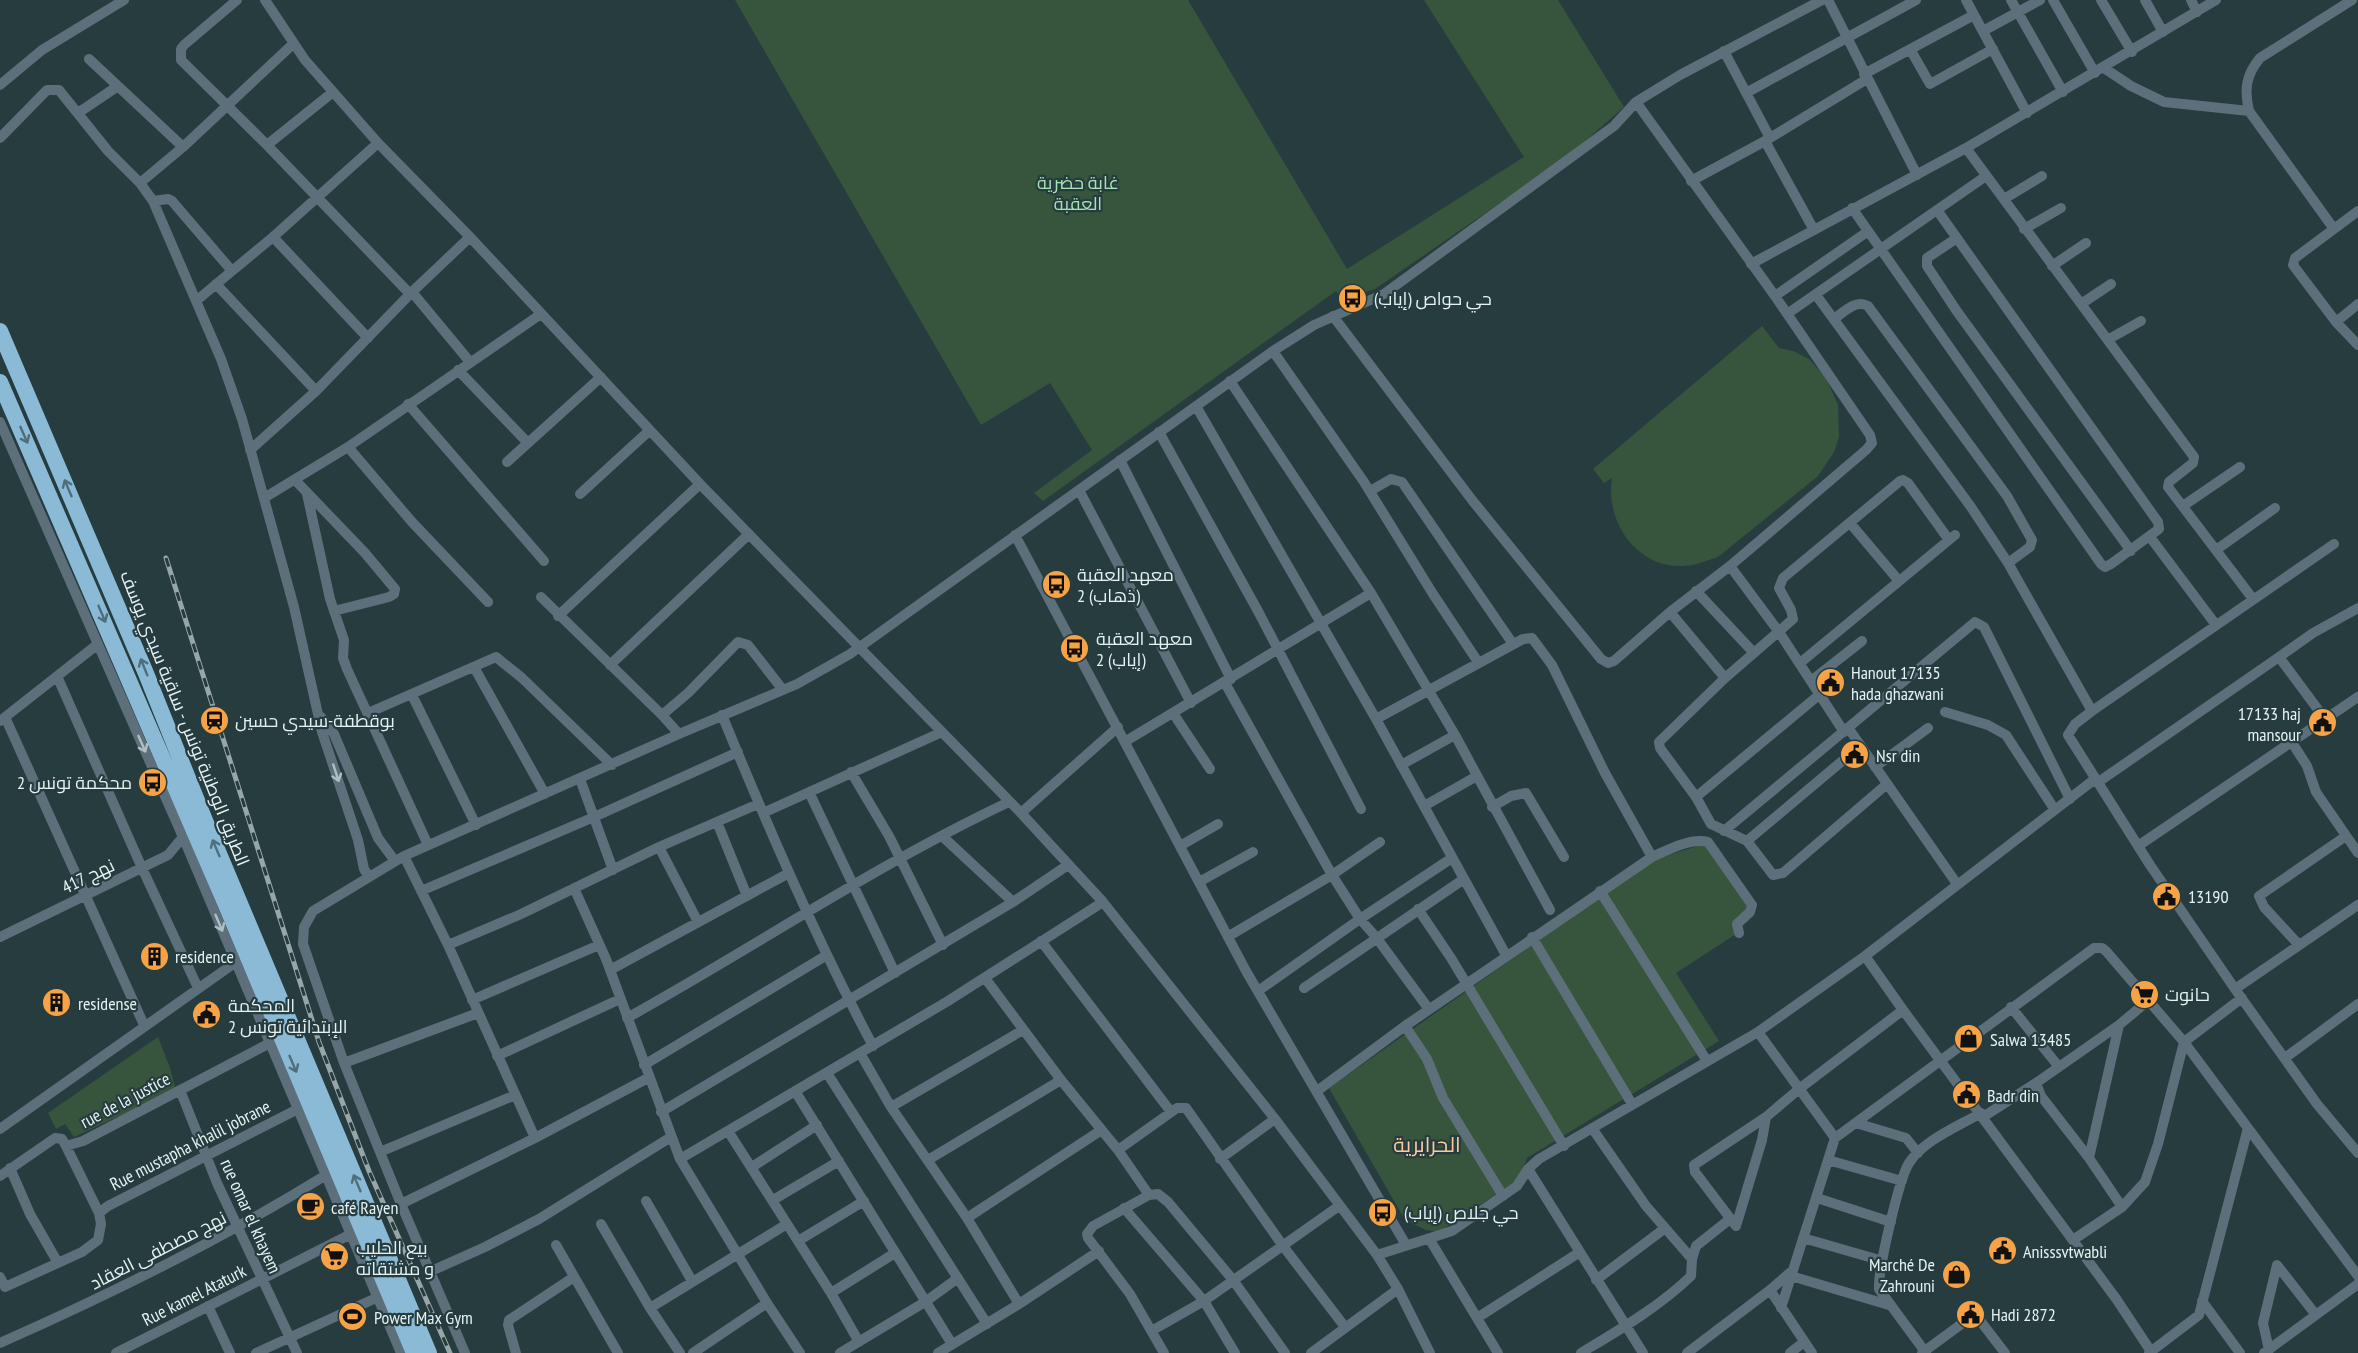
<svg xmlns="http://www.w3.org/2000/svg" width="2358" height="1353" viewBox="0 0 2358 1353" font-family="'PT Sans Narrow',Cairo,sans-serif">
<rect width="100%" height="100%" fill="#273c3f"/>
<path fill="#37553d" d="M735,0H1188L1347,269L1524,157L1424,0H1558L1624,107L1568,156L1375,289L1343,299L1336,291L1043,501L1034,493L1092,450L1050,383L981,425Z
M1762,326L1779,348L1793,351L1809,359L1826,378L1838,405L1839,437L1834,452L1818,476L1718,557C1706,561 1694,566 1681,566C1636,567 1605,521 1612,478L1604,483L1593,469Z
M1706,841L1751,908L1736,934L1676,973L1719,1041L1527,1158L1519,1179L1439,1232L1426,1230L1405,1220L1329,1088L1654,859L1695,847Z
M158,1037L170,1068L176,1090L74,1137L65,1124L56,1129L48,1113Z"/>
<g fill="none" stroke-linecap="round" stroke-linejoin="round">
<path stroke="#5c6f7b" stroke-width="10" d="M237,0L184,45L181,49V60L267,145L410,294
M265,0L305,60L378,143L470,237L700,484L1021,813L1103,902L1275,1119L1377,1255L1398,1289L1430,1353
M1828,0L1917,175
M1966,0L2027,113
M2011,0L2063,92
M2053,0L2095,73
M2101,0L2132,52
M2145,0L2163,32
M2191,0L2197,12
M1983,31L2040,0
M1910,49L1930,84L1993,49
M1724,51L1770,138
M89,59L183,147
M2104,68L2131,86L2164,102L2249,111
M1864,74L1974,15
M0,85L42,50L124,0
M1746,93L1916,0
M78,113L118,86
M0,138L47,90H59L108,151L140,183L153,201L221,359L242,419L294,607L322,732L358,840L364,869L369,877
M1765,141L1814,230
M267,145L333,92
M1966,148L2194,457L2193,463L2169,482L2168,487L2253,599
M1691,181L1765,141L1867,79
M140,183L183,147L293,44
M2004,199L2042,176
M153,201L168,199L172,201L232,271L196,301
M1852,208L2101,564L2105,567L2111,564L2159,529L2158,522L1937,210
M2358,211L2295,258L2293,265L2336,322L2358,345
M2024,229L2061,208
M2334,229L2249,111C2244,89 2246,75 2260,58L2352,0
M273,237L368,338
M1957,238L1927,258V266L1956,310L2131,551
M1751,264L1966,148L2216,0
M2052,266L2086,243
M232,271L273,237L378,143
M216,284L316,391
M412,292L470,362
M1816,295L1971,507L2008,563L2092,711
M1775,296L1867,232
M2081,304L2111,284
M1787,314L1986,176
M1333,316L1472,500L1601,659L1608,663L1614,661L1670,612L1730,566L1866,450L1872,443L1870,435L1775,296L1636,102
M1834,319C1844,312 1856,299 1868,306L2007,496L2032,540L2030,547L2008,563
M2336,322L2358,304
M2109,339L2141,321
M1273,351L1364,482L1433,594L1478,662
M458,370L527,442
M1230,381L1371,593L1455,735L1550,910
M408,404L544,561
M1196,406L1376,719L1506,955
M0,422L183,837L401,1353
M1159,432L1259,613L1361,809
M348,447L412,522L488,602
M250,450L316,391L412,292L470,237
M1120,460L1231,679
M507,462L601,377
M295,480L365,553L395,589L394,594L389,597L334,611
M1079,490L1191,703
M1370,491L1391,479L1402,482L1513,644
M307,494L330,599L344,640L343,658L347,669L428,845
M580,494L650,430
M264,498L348,447L541,314
M2183,506L2240,467
M1850,523L1899,581
M1015,535L1246,971L1406,1245
M2150,537L2216,625
M2334,544L2092,711L2075,724L2068,735L2150,865L2235,989L2317,1104L2358,1153
M2216,550L2275,508
M1730,566L1779,632L1844,732
M1696,591L1754,653
M541,597L662,715L679,734
M1670,612L1725,678
M558,616L700,484
M2279,657L2313,633L2358,608
M1800,663L1955,535
M610,665L749,534
M474,667L545,794
M57,676L142,868L198,988
M1811,681L1862,641
M1225,683L1332,875L1360,919L1376,937L1428,1008
M412,695L476,825
M1945,712L1988,725L2006,735L2055,810
M368,713L496,657L522,678L612,765
M1173,713L1210,769
M662,715L688,693L738,642L748,645L783,690
M722,715C768,827 816,939 873,1046
M5,717L144,1025
M321,717L334,734L378,838L395,861
M1376,719L1523,639L1532,638L1552,665L1605,773L1652,857
M0,721L98,644
M1849,729L1957,884
M1126,741L1371,593
M2291,741L2307,766L2316,792L2358,853
M1401,765L1455,735
M1875,767L1928,728
M851,772L889,836L943,945
M580,779L613,870
M2097,783L2279,657L2325,719
M1887,784L1783,873L1773,875L1747,841L1711,824L1696,797L1660,748L1659,742L1725,678L1793,619L1791,610L1779,588L1783,578L1900,481L1903,480L1908,483L1949,540
M809,792L895,973
M1696,797L1819,695
M1424,806L1477,776
M1492,807L1511,796L1526,793L1564,857
M763,813L942,732
M1021,813L1118,727
M717,822L747,896
M1724,831L1975,622L1984,627L2070,799
M942,836L1013,902
M1747,841L1860,746
M1180,846L1218,824
M2138,846L2358,697
M659,847L698,922
M404,856L448,945L535,1138
M1199,882L1253,852
M574,888L606,959L680,1159L767,1303L800,1353
M421,891L594,817L738,752
M1600,891L1707,1061
M1418,909L1451,958L1564,1146
M1229,936L1332,875L1380,842
M0,937L168,855L183,837
M1532,937L1632,1104
M1041,941L1171,1112
M448,945L519,915L659,847L758,804
M2299,945L2264,907L2259,896L2346,836
M1865,956L1903,1010L2117,1300L2152,1353
M610,970L789,873
M985,978L1061,1080L1118,1150L1149,1195
M1304,988L1464,879
M2235,989L2358,905
M1258,991L1360,919L1452,858
M472,1000L599,945
M2011,1007L2059,1067
M627,1018C755,947 877,864 1009,802
M1758,1032L1835,1138
M860,1053L891,1107L967,1218L1019,1304
M497,1056L620,999
M2285,1058L2358,1004
M344,1063L478,1013
M644,1065L827,955
M827,1073L987,1324
M180,1090L217,1183L297,1353
M795,1091L952,1344
M1317,1091L1405,1026
M891,1107L1023,1030
M661,1112L1013,902L1068,865
M1766,1117L1762,1140L1736,1226L1695,1172L1694,1165Z
M1766,1117L1799,1089L1903,1010
M1983,1117L2036,1083
M1856,1123L1906,1138L1918,1153
M1592,1128L1646,1206L1692,1259
M0,1129L236,962
M728,1131L831,1293L859,1342
M66,1146L99,1213
M1118,1150L1177,1108H1186L1283,1246L1345,1327
M380,1152L515,1095
M2089,1158L2041,1096L2036,1083L2119,1025
M680,1159L948,1001L1103,902
M1220,1159L1275,1119
M928,1160L1061,1080
M1828,1160L1902,1181
M752,1167L817,1125
M10,1168L30,1214L58,1263
M1528,1169L1643,1353
M0,1176L55,1138L62,1139L66,1146L83,1141L270,1043
M1503,1196L1443,1098L1427,1059L1405,1026L1652,857C1667,850 1692,837 1708,842L1752,905L1750,912L1737,924L1739,933
M1817,1198L1891,1222
M773,1200L839,1161
M646,1201L692,1281
M401,1204L535,1138L648,1078
M2122,1207L2089,1158L2119,1025L2149,1000
M1124,1208L1204,1301L1235,1353
M967,1218L1100,1131
M601,1224L650,1308L680,1353
M1803,1238L1883,1261
M1430,1240L1498,1353
M2073,1240L2122,1207L2145,1182L2158,1144L2184,1042L2242,998
M798,1241L864,1201
M556,1245L618,1353
M1377,1255L1452,1231L1517,1186L1528,1169L1539,1159L1758,1032L1865,956L2095,779
M429,1272L485,1247L539,1219L671,1137
M1791,1276L1889,1305
M0,1277L5,1287L82,1252L98,1240L101,1224L99,1213L108,1206L298,1109
M1596,1280L1664,1229
M1770,1290L1812,1353
M831,1293L895,1253
M2202,1301L2240,1353
M208,1306L230,1353
M650,1308L787,1224
M1781,1308L1835,1138L2094,948H2102L2106,951L2184,1042L2358,1276
M1477,1318L1580,1252
M1153,1330L1204,1301L1339,1206
M0,1343C113,1293 221,1240 326,1175
M2269,1350L2263,1323L2277,1265L2316,1315
M116,1353L351,1234
M256,1353L376,1298
M465,1353L401,1204L344,1063L303,944L304,927L313,911L404,856L679,734L797,684L850,654L1273,351L1314,325L1384,294L1614,126L1636,102L1680,75L1822,0
M516,1353L508,1325L509,1320L574,1277
M693,1353L767,1303
M840,1353L925,1302L958,1278
M938,1353L1019,1304L1099,1251
M1164,1353L1130,1294L1088,1238L1087,1234L1093,1226L1149,1195L1158,1194L1168,1202L1233,1280L1285,1353
M1311,1353L1398,1289
M1581,1353C1619,1330 1659,1307 1691,1276L1692,1259L1696,1246L1730,1219
M1687,1353L1770,1290L1793,1270
M1790,1353L1804,1342
M1922,1353L1975,1314L2005,1353
M1926,1353L1879,1289C1878,1269 1899,1179 1909,1163C1924,1140 1957,1127 1981,1113
M2149,1353L2199,1315L2248,1128
M2264,1353L2358,1284"/>
<path stroke="#8abad6" stroke-width="16" d="M0,331L145,671L204,818L429,1353
M0,382L226,905L414,1353"/>
<defs>
<path id="rail" d="M166,558L319,1042L369,1171L450,1353"/>
</defs>
<use href="#rail" stroke="#97a7a9" stroke-width="5"/>
<use href="#rail" stroke="#273c3f" stroke-width="3" stroke-dasharray="9" stroke-linecap="butt"/>
</g>
<defs><path id="oneway-shaft" d="M-6 0H5M1.5-3L5.5 0L1.5 3" fill="none" stroke-width="1.6" stroke-linecap="round" stroke-linejoin="round" transform="scale(1.5)"/></defs>
<g stroke="#4f6e7b">
<use href="#oneway-shaft" transform="translate(24 435) rotate(66)"/>
<use href="#oneway-shaft" transform="translate(68 488) rotate(-113)"/>
<use href="#oneway-shaft" transform="translate(102 614) rotate(67)"/>
<use href="#oneway-shaft" transform="translate(144 667) rotate(-112)"/>
<use href="#oneway-shaft" transform="translate(216 848) rotate(-113)"/>
<use href="#oneway-shaft" transform="translate(293 1064) rotate(67)"/>
<use href="#oneway-shaft" transform="translate(357 1183) rotate(-113)"/>
</g>
<g stroke="#aebec4">
<use href="#oneway-shaft" transform="translate(142 744) rotate(66)"/>
<use href="#oneway-shaft" transform="translate(336 773) rotate(72)"/>
<use href="#oneway-shaft" transform="translate(219 923) rotate(67)"/>
</g>
<defs>
<symbol id="bus-disc" viewBox="-11 -11 22 22"><circle r="9.5" fill="#f6a246" stroke="#273c3f"/><path d="M-5-6H5V4H4V6H2V4H-2V6H-4V4H-5ZM-3.5-4V0h7V-4ZM-3.5 1.2v1.5H-2V1.2ZM2 1.2v1.5H3.5V1.2Z" fill="#111"/></symbol>
<symbol id="civic-disc" viewBox="-11 -11 22 22"><circle r="9.5" fill="#f6a246" stroke="#273c3f"/><path d="M-.6-6.5H3V-4.5H.6V-3L4-1V1h2V6H-6V1h2V-1L-.6-3ZM-1.2 2.5V6h2.4V2.5Z" fill="#111"/></symbol>
<symbol id="station-disc" viewBox="-11 -11 22 22"><circle r="9.5" fill="#f6a246" stroke="#273c3f"/><path d="M-3-6H3Q5-6 5-4V2Q5 4 3 4L4.5 6H3L1.5 4h-3L-3 6H-4.5L-3 4Q-5 4-5 2V-4Q-5-6-3-6ZM-3.5-4v3h7v-3ZM-3.5 1v1.5H-2V1ZM2 1v1.5H3.5V1Z" fill="#111"/></symbol>
<symbol id="building-disc" viewBox="-11 -11 22 22"><circle r="9.5" fill="#f6a246" stroke="#273c3f"/><path d="M-4-6H4V6H1V3H-1V6H-4ZM-2.5-4.3h1.7v1.8h-1.7ZM.8-4.3h1.7v1.8H.8ZM-2.5-1h1.7V.8h-1.7ZM.8-1h1.7V.8H.8Z" fill="#111"/></symbol>
<symbol id="supermarket-disc" viewBox="-11 -11 22 22"><circle r="9.5" fill="#f6a246" stroke="#273c3f"/><path d="M-6-5.5h2.5l.6 2H6L4.5 2H-2.5L-4.4-4H-6ZM-1.5 3.2a1.3 1.3 0 1 0 .1 0ZM3 3.2a1.3 1.3 0 1 0 .1 0Z" fill="#111"/></symbol>
<symbol id="shop-disc" viewBox="-11 -11 22 22"><circle r="9.5" fill="#f6a246" stroke="#273c3f"/><path d="M-5-2.5h2.3a2.7 3.5 0 0 1 5.4 0H5L5.5 6h-11ZM-1.5-2.5h3a1.5 2.3 0 0 0-3 0Z" fill="#111"/></symbol>
<symbol id="cafe-disc" viewBox="-11 -11 22 22"><circle r="9.5" fill="#f6a246" stroke="#273c3f"/><path d="M-5.5-4.5H6V0H3Q3 3.5 0 3.5H-2.5Q-5.5 3.5-5.5 0ZM3-3.2v2h1.7v-2ZM-6 4.5H4V6H-6Z" fill="#111"/></symbol>
<symbol id="stadium-disc" viewBox="-11 -11 22 22"><circle r="9.5" fill="#f6a246" stroke="#273c3f"/><path d="M0-5a6.5 5 0 1 0 0 10a6.5 5 0 1 0 0-10ZM-3.5-1.8h7v3.6h-7Z" fill="#111"/></symbol>
</defs>
<g fill-rule="evenodd">
<use href="#bus-disc" x="1336" y="282" width="33" height="33"/>
<use href="#bus-disc" x="1040" y="568" width="33" height="33"/>
<use href="#bus-disc" x="1058" y="632" width="33" height="33"/>
<use href="#civic-disc" x="1814" y="666" width="33" height="33"/>
<use href="#station-disc" x="198" y="704" width="33" height="33"/>
<use href="#civic-disc" x="2306" y="706" width="33" height="33"/>
<use href="#civic-disc" x="1838" y="738" width="33" height="33"/>
<use href="#bus-disc" x="136" y="766" width="33" height="33"/>
<use href="#civic-disc" x="2150" y="880" width="33" height="33"/>
<use href="#building-disc" x="138" y="940" width="33" height="33"/>
<use href="#supermarket-disc" x="2128" y="978" width="33" height="33"/>
<use href="#building-disc" x="40" y="986" width="33" height="33"/>
<use href="#civic-disc" x="190" y="998" width="33" height="33"/>
<use href="#shop-disc" x="1952" y="1022" width="33" height="33"/>
<use href="#civic-disc" x="1950" y="1078" width="33" height="33"/>
<use href="#cafe-disc" x="294" y="1190" width="33" height="33"/>
<use href="#bus-disc" x="1366" y="1196" width="33" height="33"/>
<use href="#civic-disc" x="1986" y="1234" width="33" height="33"/>
<use href="#supermarket-disc" x="318" y="1240" width="33" height="33"/>
<use href="#shop-disc" x="1940" y="1258" width="33" height="33"/>
<use href="#civic-disc" x="1954" y="1298" width="33" height="33"/>
<use href="#stadium-disc" x="336" y="1300" width="33" height="33"/>
</g>
<g text-anchor="middle" dominant-baseline="central" stroke-width="4.5" stroke-linejoin="round" paint-order="stroke">
<g font-size="18" fill="#a6e5b2" stroke="#273c3f">
<text x="1078" y="182">غابة حضرية<tspan x="1078" dy="21">العقبة</tspan></text>
</g>
<g font-size="18" fill="#e5f2f4" stroke="#273c3f" text-anchor="start">
<text x="1374" y="298">حي حواص (إياب)</text>
<text x="1077" y="574">معهد العقبة<tspan x="1077" dy="21">2 (ذهاب)</tspan></text>
<text x="1096" y="638">معهد العقبة<tspan x="1096" dy="21">2 (إياب)</tspan></text>
<text x="1851" y="672">Hanout 17135<tspan x="1851" dy="21">hada ghazwani</tspan></text>
<text x="2301" y="713" text-anchor="end">17133 haj<tspan x="2301" dy="21">mansour</tspan></text>
<text x="235" y="720">بوقطفة-سيدي حسين</text>
<text x="1876" y="755">Nsr din</text>
<text x="132" y="782" text-anchor="end">محكمة تونس 2</text>
<text x="2188" y="896">13190</text>
<text x="175" y="956">residence</text>
<text x="2165" y="994">حانوت</text>
<text x="78" y="1003">residense</text>
<text x="228" y="1005">المحكمة<tspan x="228" dy="21">الإبتدائية تونس 2</tspan></text>
<text x="1990" y="1039">Salwa 13485</text>
<text x="1987" y="1095">Badr din</text>
<text x="331" y="1207">café Rayen</text>
<text x="1404" y="1212">حي جلاص (إياب)</text>
<text x="356" y="1247">بيع الحليب<tspan x="356" dy="21">و مشتقاته</tspan></text>
<text x="2023" y="1251">Anisssvtwabli</text>
<text x="1935" y="1264" text-anchor="end">Marché De<tspan x="1935" dy="21">Zahrouni</tspan></text>
<text x="1991" y="1314">Hadi 2872</text>
<text x="374" y="1317">Power Max Gym</text>
</g>
<g font-size="18" fill="#e5f2f4" stroke="#273c3f">
<text transform="translate(185 718) rotate(68)">الطريق الوطنية تونس - ساقية سيدي يوسف</text>
<text transform="translate(88 876) rotate(-26)">نهج 417</text>
<text transform="translate(125 1100) rotate(-28)">rue de la justice</text>
<text transform="translate(190 1145) rotate(-27)">Rue mustapha khalil jobrane</text>
<text transform="translate(251 1216) rotate(66)">rue omar el khayem</text>
<text transform="translate(158 1250) rotate(-27)">نهج مصطفى العقاد</text>
<text transform="translate(194 1295) rotate(-27)">Rue kamel Ataturk</text>
</g>
<g font-size="21" fill="#faca9d" stroke="#273c3f">
<text x="1427" y="1144">الحرايرية</text>
</g>
</g>
</svg>
